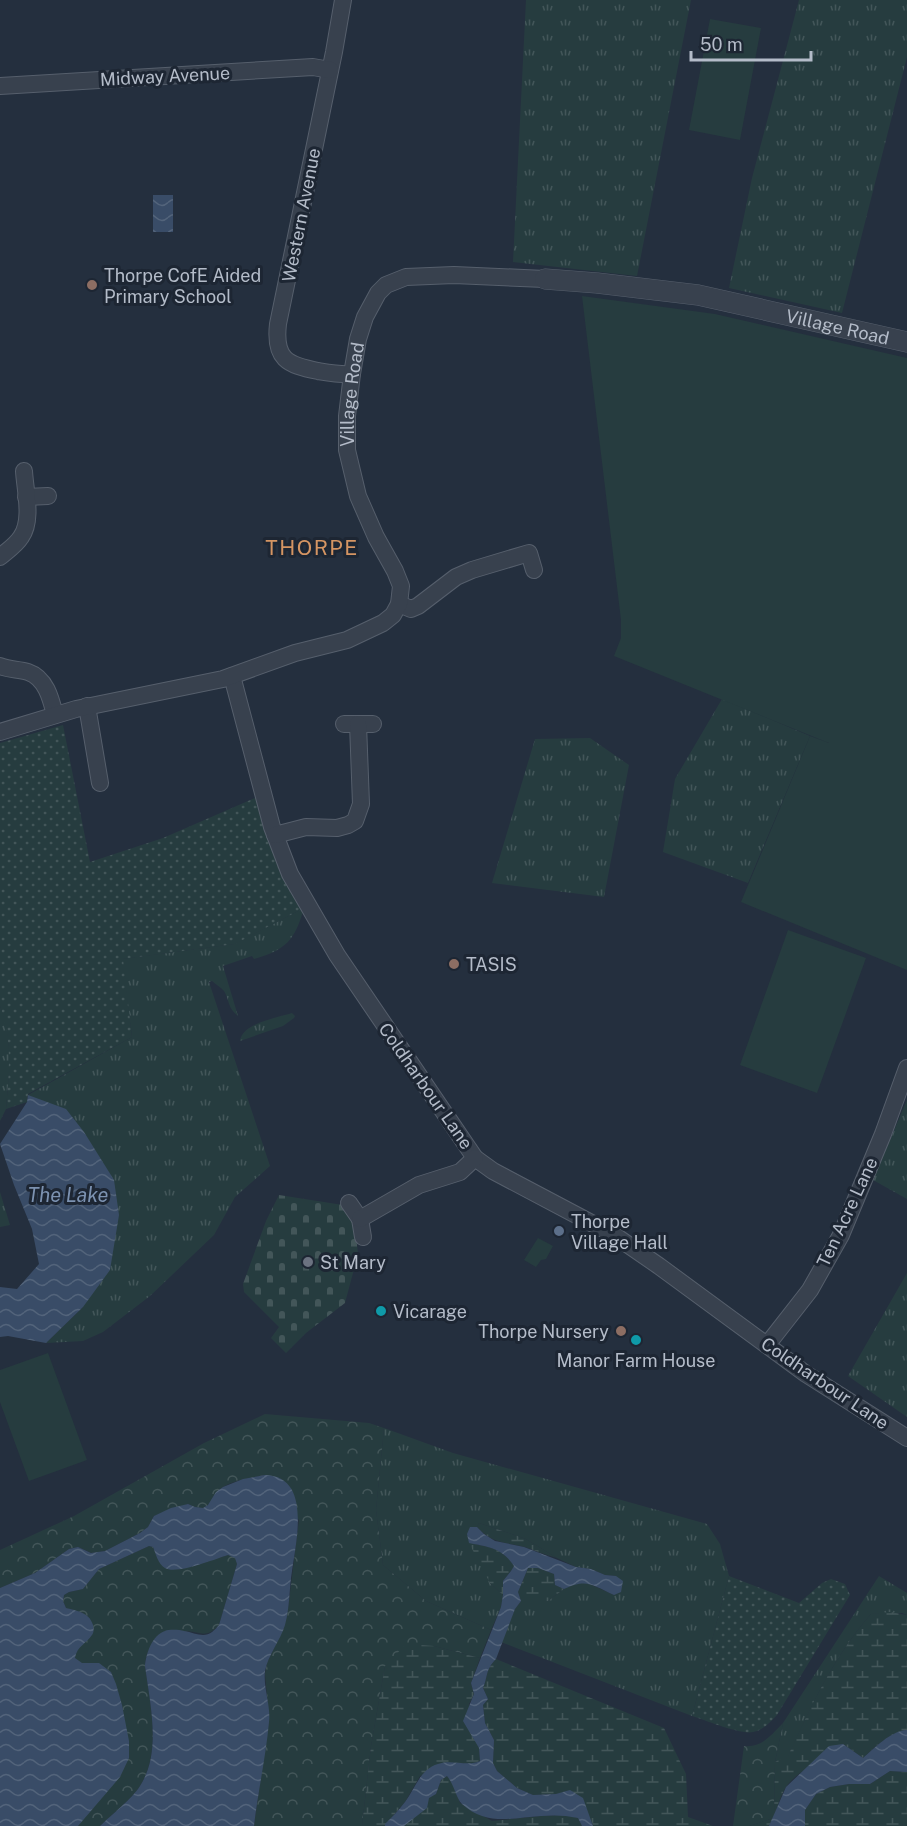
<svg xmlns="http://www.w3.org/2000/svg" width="907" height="1826" viewBox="0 0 907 1826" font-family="'Public Sans',sans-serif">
<defs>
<pattern id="grass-tufts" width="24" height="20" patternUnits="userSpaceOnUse" patternTransform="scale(1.5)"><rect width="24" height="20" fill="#263c3f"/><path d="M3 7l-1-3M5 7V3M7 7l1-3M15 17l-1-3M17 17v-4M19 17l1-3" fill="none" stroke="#435659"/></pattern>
<pattern id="forest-crowns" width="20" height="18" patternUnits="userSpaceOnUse" patternTransform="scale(1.5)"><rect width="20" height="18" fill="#263c3f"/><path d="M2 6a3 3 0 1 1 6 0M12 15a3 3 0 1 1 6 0" fill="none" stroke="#435659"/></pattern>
<pattern id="wetland-marsh" width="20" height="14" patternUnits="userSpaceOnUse" patternTransform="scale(1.5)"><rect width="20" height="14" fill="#263c3f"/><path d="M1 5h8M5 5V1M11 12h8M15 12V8" fill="none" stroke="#435659"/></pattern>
<pattern id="cemetery-stones" width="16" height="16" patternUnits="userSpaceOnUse" patternTransform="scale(1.5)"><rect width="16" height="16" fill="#263c3f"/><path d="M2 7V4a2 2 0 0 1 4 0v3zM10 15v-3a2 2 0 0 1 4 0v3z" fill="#435659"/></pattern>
<pattern id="garden-dots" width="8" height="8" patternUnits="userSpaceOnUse" patternTransform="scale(1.5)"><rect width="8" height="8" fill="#263c3f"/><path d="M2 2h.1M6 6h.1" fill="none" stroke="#435659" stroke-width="1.8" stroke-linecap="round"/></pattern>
<pattern id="water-waves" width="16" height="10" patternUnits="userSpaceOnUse" patternTransform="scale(1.5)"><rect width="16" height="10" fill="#394c67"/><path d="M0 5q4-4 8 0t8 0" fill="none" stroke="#53647b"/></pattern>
</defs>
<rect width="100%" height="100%" fill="#242f3e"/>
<path fill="url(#grass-tufts)" d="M526,0H691L637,276L513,262Z
M799,0H907V57L842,313L729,288L752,178Z
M722,699L810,736L748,883L663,852L675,779Z
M590,738L629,765L604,897L492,883L535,739Z
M304,908C295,940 286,950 254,959L252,956L223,966L238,1016C227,1007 230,1001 224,991C221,987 215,984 212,981L209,982L270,1166L235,1197L214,1235L150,1296L103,1332L83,1341L46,1343L83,1307L28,1095L132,1037L122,959L234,944Z
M0,1006L7,1025L10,1062L6,1109L0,1121Z
M292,1013L295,1016L294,1018L283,1026L240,1041C242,1023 277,1018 292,1013Z
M907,1100V1199L873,1180Z
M0,1192L10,1225L0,1227Z
M907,1273V1417L848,1376Z
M384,1428L453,1453L707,1524L720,1544L729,1576L692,1716L501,1642L515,1609L521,1601H548L564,1589L574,1584L585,1582L614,1595L616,1576L605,1575L591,1569L576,1567L557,1558L526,1539L479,1523L477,1527H470L490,1583L503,1595L501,1607L491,1630L426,1601L383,1565L376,1510Z
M879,1576L907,1593V1615L902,1613L871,1614C834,1656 811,1706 788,1757L775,1762L783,1723Z"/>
<path fill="url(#forest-crowns)" d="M265,1414L369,1423L384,1428L376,1510L383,1565L426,1601L491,1630L480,1658L434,1646L385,1666L371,1746L362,1826H254L269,1719L265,1674L267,1663L284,1627L288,1609L299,1520L265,1475C251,1478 235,1480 223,1487C214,1492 212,1506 203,1508C198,1509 193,1506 188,1504L154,1516L148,1527L140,1533L105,1551L92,1553L78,1547L69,1549L35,1573L0,1588V1550L74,1516L204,1443Z
M149,1546L153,1547L159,1561L180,1569L228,1555L235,1557L237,1564L219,1625C203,1642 199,1628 182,1632C172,1634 160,1642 150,1647L146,1657L145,1666C150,1704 162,1751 140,1786C132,1799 111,1815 100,1826H78L85,1816L99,1663H81L75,1658L76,1650L92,1635L83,1613L66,1608L63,1601L64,1595L69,1592L83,1589L99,1569Z
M783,1723L775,1762L774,1818L749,1826H733L744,1746C762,1748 771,1735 783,1723Z"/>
<path fill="url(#wetland-marsh)" d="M479,1523L526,1539L557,1558C546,1555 536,1551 525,1547C505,1542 493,1544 477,1527Z
M469,1543C490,1547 502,1548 514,1566L511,1571L503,1581V1595L490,1583Z
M528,1568H538L554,1574L555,1585L564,1589L548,1601H521L518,1592Z
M890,1612L907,1615V1730C890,1732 875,1747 863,1758L843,1744C828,1755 796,1772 786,1787C779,1798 776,1814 769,1826H749L774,1818L775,1762L788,1756C811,1706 834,1656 871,1614Z
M406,1644L434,1646L480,1658L471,1683L474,1694L469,1704L479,1748L480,1761L472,1764L457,1763L420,1776L405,1802L386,1824L385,1826H362L371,1746L385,1666Z
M496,1659L664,1728L686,1774L688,1817L713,1826H593L592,1822L556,1794L533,1795L517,1788L497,1771L493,1763L494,1740L485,1723L483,1705L488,1699L483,1688C488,1677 485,1670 496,1659Z
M890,1771L907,1772V1826H805V1810L816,1794L830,1787L849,1784H870Z
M447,1776L454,1784L460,1803L492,1821L541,1816L565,1815L578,1818L582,1826H404L429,1797L436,1794L441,1780Z"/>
<path fill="url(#cemetery-stones)" d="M279,1195L343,1205L355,1226L358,1254L345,1303L306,1333L286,1353L271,1338L279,1327L244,1292L243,1284L266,1221Z"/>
<path fill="#263c3f" d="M710,19L761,28L740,140L689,130Z
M582,296L715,314L907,358V970L741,902L810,736L829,743L614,656L621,638V620Z
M788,930L866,958L817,1093L740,1065Z
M538,1238L553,1246L546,1259L541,1260L536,1267L524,1260Z
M48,1353L87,1460L29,1481L0,1402V1370Z"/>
<path fill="url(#garden-dots)" d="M63,725L90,862L163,838L271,791L304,908L235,944L123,959L132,1037L28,1094L27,1102L6,1109C9,1072 13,1042 0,1006V743Z
M729,1576L799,1603L822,1583L831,1579L845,1584L850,1595L777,1715C770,1722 764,1730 753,1732C741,1735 705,1720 692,1716Z"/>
<path fill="url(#water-waves)" d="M153,195H173V232H153Z
M28,1095L66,1109L84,1132L114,1180L119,1215L110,1270L83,1307L46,1343L8,1336L0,1337V1287L17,1289L39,1264L32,1229L14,1185L0,1144L27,1102Z
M265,1475C312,1476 296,1542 292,1571C289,1589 290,1607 285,1625C280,1641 268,1655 265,1671C263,1688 271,1705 269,1722C266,1756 258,1791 254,1826H100C111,1815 132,1799 140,1786C162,1752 150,1704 145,1666C146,1654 152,1635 165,1631C170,1629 180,1630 184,1631C191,1632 197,1635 203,1635C210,1635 215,1630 219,1625L237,1564L235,1558L228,1555C215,1559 176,1575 165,1568C158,1564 156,1554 153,1547L149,1546L99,1569L83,1589L69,1592L64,1595L63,1601L66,1608C77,1611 89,1612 93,1625C94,1629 94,1632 92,1635C86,1644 77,1646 75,1658L82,1663H99L111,1672L116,1684L122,1705L129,1741V1758L120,1777L78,1826H0V1588L35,1573L69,1549L78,1547L91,1553L105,1551L140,1533L148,1527L154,1516L171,1508L188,1504L195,1507L203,1508L208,1505L216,1492L223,1487L243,1479Z
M470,1527H477L484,1534L495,1541L524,1547L576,1567L591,1569L605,1575L616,1576L623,1581L621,1592L614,1595C592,1585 587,1578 564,1589L555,1585L554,1574L538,1568H528L518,1592L521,1601L515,1609L496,1659C485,1670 488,1677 483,1688L488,1699L483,1705L485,1723L494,1740L493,1763L497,1771L517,1788L533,1795L556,1794L570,1790L583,1798L593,1826H582L578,1818C565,1815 553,1815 541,1816C512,1818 486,1826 462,1804C456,1798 454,1784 447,1776L441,1780L436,1794L429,1798L427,1808L404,1826H385V1824C392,1817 399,1810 405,1802C415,1789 420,1769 438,1764C452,1759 467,1767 480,1761L479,1748L463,1721L474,1694L471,1683L501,1607L503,1595V1581L511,1571L514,1566C502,1548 489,1547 469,1543L467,1534Z
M907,1730V1772L890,1771L870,1784H849L830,1787L816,1794L805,1810V1826H769L786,1787L829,1746L843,1744L863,1758C875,1748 890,1731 907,1730Z"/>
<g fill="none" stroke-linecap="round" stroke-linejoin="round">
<defs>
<g id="minor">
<path d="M343,0L334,52L278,324C274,359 287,365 318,371C330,373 341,375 352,374"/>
<path d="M0,86L313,67L330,70"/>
<path d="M26,497L48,496"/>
<path d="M0,557C7,551 16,545 21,537C33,520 25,490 24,471"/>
<path d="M399,604L411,609L418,606L456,577L472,570L529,553L534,570"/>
<path d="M0,666C9,670 19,669 28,672C46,678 51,699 55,715"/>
<path d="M232,676L272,827L290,874L337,955L475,1158L493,1171L614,1235L659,1266L806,1374L907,1438"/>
<path d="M87,706L100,783"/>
<path d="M344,724H373"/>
<path id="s1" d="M0,732L76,709L223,679L295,653L347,640L383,623L393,615L399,604L401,586L395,571L376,537L358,496L347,450V416L352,374L358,339L365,317L378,293L386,285L406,277L454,275L545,279"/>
<path d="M275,835L306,827L337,828L348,825L355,821L361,804L358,724"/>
<path d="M349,1203L360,1219L363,1237"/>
<path d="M360,1219L419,1185L460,1172L475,1158"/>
<path d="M767,1345L810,1290L841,1235L883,1134L907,1068"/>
</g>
<g id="tertiary">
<path id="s2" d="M545,279L597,283L698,295L907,342"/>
</g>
</defs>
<use href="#minor" stroke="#565f6c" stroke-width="18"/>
<use href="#tertiary" stroke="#565f6c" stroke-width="21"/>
<use href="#minor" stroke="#38414e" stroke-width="16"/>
<use href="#tertiary" stroke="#38414e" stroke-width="20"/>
</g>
<g fill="#8d6e63" stroke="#1d2633" stroke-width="2">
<circle cx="92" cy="285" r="6"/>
<circle cx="454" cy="964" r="6"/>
<circle cx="621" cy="1331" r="6"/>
</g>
<circle fill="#5c6f8a" stroke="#1d2633" stroke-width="2" cx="559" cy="1231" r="6"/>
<circle fill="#6b7280" stroke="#1d2633" stroke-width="2" cx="308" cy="1262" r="6"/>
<g fill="#0f9aa8" stroke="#1d2633" stroke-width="2">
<circle cx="381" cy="1311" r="6"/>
<circle cx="636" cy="1340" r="6"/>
</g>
<g text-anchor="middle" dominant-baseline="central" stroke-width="6" stroke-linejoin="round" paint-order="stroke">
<g font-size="18" fill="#b4bcc9" stroke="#1d2633">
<text transform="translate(165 76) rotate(-3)">Midway Avenue</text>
<text transform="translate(301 215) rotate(-79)">Western Avenue</text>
<text stroke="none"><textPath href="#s2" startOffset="297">Village Road</textPath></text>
<text stroke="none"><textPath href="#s1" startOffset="646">Village Road</textPath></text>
<text transform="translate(426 1086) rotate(55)">Coldharbour Lane</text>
<text transform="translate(847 1212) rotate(-65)">Ten Acre Lane</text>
<text transform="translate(825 1383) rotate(34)">Coldharbour Lane</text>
</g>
<g font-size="18" fill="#b4bcc9" stroke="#1d2633" text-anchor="start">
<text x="104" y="275">Thorpe CofE Aided<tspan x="104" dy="21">Primary School</tspan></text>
<text x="466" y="964">TASIS</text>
<text x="571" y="1221">Thorpe<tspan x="571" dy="21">Village Hall</tspan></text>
<text x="320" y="1262">St Mary</text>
<text x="393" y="1311">Vicarage</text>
<text x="609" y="1331" text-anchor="end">Thorpe Nursery</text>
<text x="636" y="1360" text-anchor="middle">Manor Farm House</text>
</g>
<g font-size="20" font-style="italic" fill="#7c92b1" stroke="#1d2633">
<text x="68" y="1195">The Lake</text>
</g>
<g font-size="21" letter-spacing="1.5" fill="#d59563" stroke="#1d2633">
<text x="312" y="547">THORPE</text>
</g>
</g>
<path d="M691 51v9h120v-9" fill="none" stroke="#b4bcc9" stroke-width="3"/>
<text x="700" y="51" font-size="18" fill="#b4bcc9" stroke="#1d2633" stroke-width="4.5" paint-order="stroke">50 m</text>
</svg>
